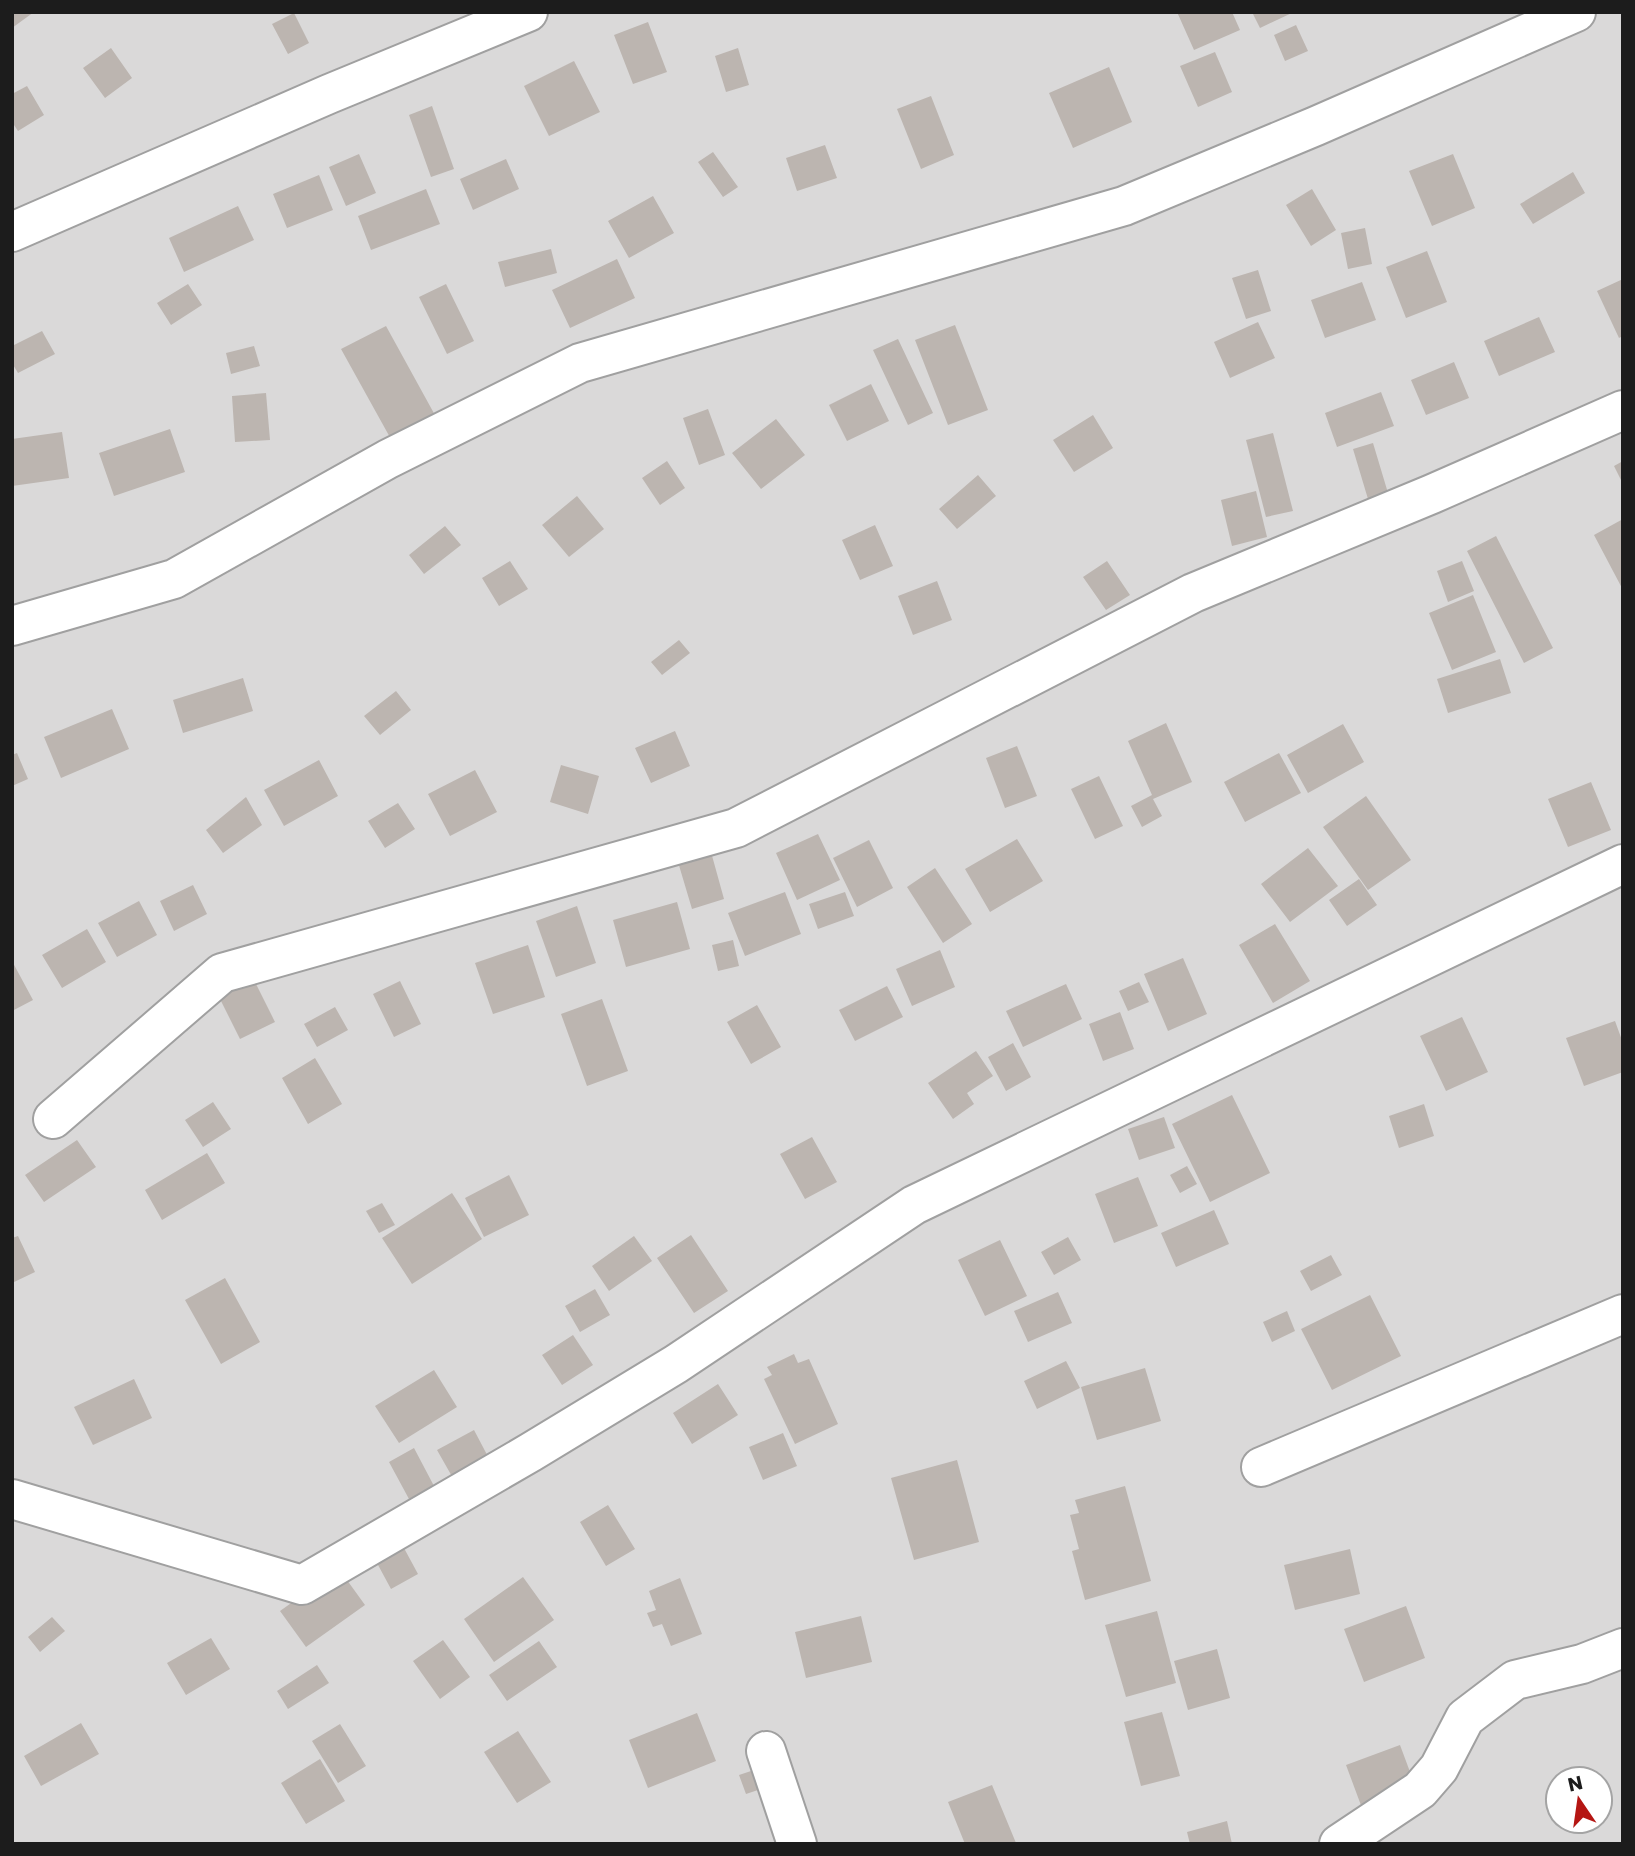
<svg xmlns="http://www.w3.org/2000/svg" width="1635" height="1856" viewBox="0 0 1635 1856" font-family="Poppins,sans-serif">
<rect width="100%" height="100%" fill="#ece9e3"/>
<path fill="#dad9d9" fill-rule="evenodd" d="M12,12H1623V1844H12ZM1558,1779H1600V1821H1558Z"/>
<path fill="#bcb5b0" d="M12,12H34L12,28Z
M1177,12H1232L1240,30L1194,50Z
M1252,12H1294L1260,28Z
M294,13L309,43L288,54L272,24Z
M648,22L667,72L633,84L614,35Z
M1296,25L1308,51L1285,61L1274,35Z
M111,48L132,78L105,98L83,68Z
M738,48L749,85L726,92L715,56Z
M1215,52L1232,92L1198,107L1180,66Z
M574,61L600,112L549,136L524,86Z
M1109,67L1132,122L1073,148L1049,93Z
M27,86L44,115L18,131L12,122V94Z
M931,96L954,155L921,169L897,109Z
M432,106L454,169L431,177L409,115Z
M825,145L837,178L797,191L786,158Z
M713,152L738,187L723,197L698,162Z
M359,154L376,193L346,206L329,167Z
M1453,154L1475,208L1432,226L1409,171Z
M506,159L519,189L473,210L460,179Z
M1573,172L1585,193L1533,224L1520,204Z
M319,175L333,210L287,228L273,194Z
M426,189L440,224L371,250L358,216Z
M1312,189L1336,230L1311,246L1286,205Z
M653,196L674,233L629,258L608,221Z
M238,206L254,240L184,272L169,238Z
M1365,228L1372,264L1348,269L1341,233Z
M551,249L557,273L505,287L498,262Z
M1427,251L1447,302L1406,318L1386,267Z
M617,259L635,298L570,328L552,290Z
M1258,270L1271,311L1246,319L1232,278Z
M1623,279V336L1619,338L1597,291Z
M1362,282L1376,320L1325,338L1311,300Z
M188,284L202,305L171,325L157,303Z
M446,284L474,341L447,354L419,297Z
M1539,317L1555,352L1499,376L1484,341Z
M1258,322L1275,358L1230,378L1214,342Z
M955,325L988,410L948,425L915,340Z
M386,326L436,417L392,441L341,349Z
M42,331L55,354L18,373L12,363V346Z
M898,339L933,413L908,425L873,350Z
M254,346L260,366L231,374L226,353Z
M1454,362L1469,398L1426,415L1411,380Z
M871,384L889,421L847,441L829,405Z
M1381,392L1394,426L1337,447L1325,413Z
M266,393L270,440L235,442L232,396Z
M708,409L725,455L699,465L683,418Z
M1093,415L1113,448L1074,472L1053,440Z
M776,419L805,455L761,489L732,453Z
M170,429L185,472L114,496L99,453Z
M62,432L69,478L12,486V439Z
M1273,433L1293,511L1266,517L1246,440Z
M1373,443L1388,493L1368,499L1353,449Z
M667,461L685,488L660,505L642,478Z
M1623,461V484L1614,466Z
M978,475L996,496L957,529L939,509Z
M1256,491L1267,537L1232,546L1221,500Z
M577,496L604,529L569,557L542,525Z
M1623,519V590L1594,535Z
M875,525L893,566L860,580L842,540Z
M445,526L461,545L424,574L409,555Z
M1496,536L1553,648L1524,663L1467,551Z
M510,561L528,589L499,606L482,578Z
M1107,561L1130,595L1106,610L1083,577Z
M1462,561L1474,591L1448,602L1437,571Z
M937,581L952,620L913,635L898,596Z
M1473,595L1496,652L1452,670L1429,613Z
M679,640L690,653L662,675L651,662Z
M1500,659L1511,693L1448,713L1437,679Z
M243,678L253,711L183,733L173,700Z
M396,691L411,710L380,735L364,716Z
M112,709L129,749L61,778L44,737Z
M1166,723L1192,782L1153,799L1162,816L1142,827L1131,806L1152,795L1128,741Z
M1343,724L1364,762L1308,793L1287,755Z
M675,731L690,766L651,783L635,748Z
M1017,746L1037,796L1005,808L986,758Z
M17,753L28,779L12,786V755Z
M1279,753L1301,793L1245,822L1224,782Z
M319,760L338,796L284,826L264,790Z
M561,765L599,776L588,814L550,802Z
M475,770L497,812L450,836L428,794Z
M1099,776L1123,826L1095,839L1071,789Z
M1591,782L1611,830L1568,847L1548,799Z
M1366,796L1411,860L1368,890L1323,827Z
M246,797L262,825L223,853L206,830Z
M398,803L415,829L385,848L368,821Z
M818,834L840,880L797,900L776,853Z
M1017,839L1043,881L990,912L965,869Z
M869,840L893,888L857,907L833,858Z
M1308,848L1338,886L1290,922L1261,884Z
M711,852L724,899L692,909L678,862Z
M935,868L972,924L943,943L907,887Z
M1359,879L1377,905L1347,926L1329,900Z
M193,885L207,914L174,931L160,901Z
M785,892L801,934L745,956L728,913Z
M845,892L854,916L818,929L809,904Z
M139,901L157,935L117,957L98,923Z
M677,902L690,949L626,967L613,920Z
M577,906L596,963L556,977L536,921Z
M1275,924L1310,981L1273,1003L1239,945Z
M87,929L106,962L62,988L42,955Z
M733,940L739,966L718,971L712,945Z
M528,945L545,997L493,1014L475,963Z
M940,950L955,987L912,1006L896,969Z
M1183,958L1207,1014L1168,1031L1144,974Z
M12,961L33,1000L12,1011Z
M253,978L275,1022L240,1039L218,995Z
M400,981L421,1024L394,1037L373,994Z
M1139,982L1149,1002L1128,1011L1119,991Z
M1066,984L1082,1019L1023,1047L1006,1011Z
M887,986L903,1017L855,1041L839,1010Z
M602,999L628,1071L587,1086L561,1014Z
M757,1005L781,1047L751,1064L727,1022Z
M335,1007L348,1030L317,1047L304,1024Z
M1120,1012L1134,1049L1103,1061L1089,1024Z
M1462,1017L1488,1072L1446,1091L1420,1036Z
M1615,1021L1623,1043V1072L1584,1086L1566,1038Z
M1013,1043L1031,1077L1006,1091L988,1057Z
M976,1051L993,1076L967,1093L974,1104L953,1119L928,1083Z
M315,1058L342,1104L308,1124L282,1078Z
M1232,1095L1270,1173L1210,1202L1172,1124Z
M213,1102L231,1129L203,1147L185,1120Z
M1424,1104L1434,1136L1399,1148L1389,1116Z
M1164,1117L1175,1148L1139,1160L1128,1129Z
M812,1137L837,1182L805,1199L780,1154Z
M77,1140L96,1167L44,1202L25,1175Z
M207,1153L225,1183L162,1220L145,1190Z
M1187,1166L1197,1184L1180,1193L1170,1175Z
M509,1175L529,1215L484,1237L465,1198Z
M1138,1177L1158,1226L1114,1243L1095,1194Z
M452,1193L482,1239L412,1284L382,1238Z
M382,1203L395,1225L379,1233L366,1211Z
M1214,1210L1229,1244L1176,1267L1161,1233Z
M691,1235L728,1291L694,1313L657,1258Z
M18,1236L35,1272L12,1283V1238Z
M634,1236L652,1261L609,1291L592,1266Z
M1068,1237L1081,1260L1054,1275L1041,1252Z
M1000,1240L1027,1296L985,1316L958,1260Z
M1331,1255L1342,1275L1311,1291L1300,1271Z
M225,1278L260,1342L221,1364L185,1300Z
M595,1289L610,1315L580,1332L565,1306Z
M1058,1292L1072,1323L1028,1342L1014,1311Z
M1370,1295L1401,1356L1332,1390L1301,1329Z
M1287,1311L1295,1331L1272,1342L1263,1322Z
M573,1335L593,1365L562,1385L542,1355Z
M794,1354L798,1363L809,1359L838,1424L795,1444L764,1379L772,1375L767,1367Z
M1066,1361L1080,1388L1037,1409L1024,1381Z
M1145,1368L1161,1421L1097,1440L1081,1387Z
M434,1370L457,1407L399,1443L375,1406Z
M134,1379L152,1418L93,1445L74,1407Z
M718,1384L738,1415L692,1444L673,1413Z
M474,1430L494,1468L458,1487L437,1450Z
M783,1433L797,1466L763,1480L749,1447Z
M414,1448L434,1486L409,1499L389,1462Z
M957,1460L979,1542L914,1560L891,1478Z
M1125,1486L1151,1581L1085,1600L1072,1551L1079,1549L1070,1515L1079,1513L1075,1500Z
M608,1505L635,1549L606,1566L580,1522Z
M398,1537L418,1574L391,1589L371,1552Z
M1350,1549L1360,1594L1295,1610L1284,1565Z
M339,1569L365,1605L306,1647L280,1611Z
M523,1577L554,1620L494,1662L464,1619Z
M680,1578L702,1634L671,1646L662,1624L653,1627L647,1613L656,1610L649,1591Z
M1406,1606L1425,1658L1364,1682L1344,1629Z
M1157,1611L1176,1683L1126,1697L1105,1625Z
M861,1616L872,1662L806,1678L795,1632Z
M52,1617L65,1631L40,1652L28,1637Z
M211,1638L230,1669L186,1695L167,1663Z
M443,1640L470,1677L440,1699L413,1661Z
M539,1641L557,1667L507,1701L489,1675Z
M1217,1649L1230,1698L1188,1710L1174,1661Z
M317,1665L329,1683L288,1709L277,1691Z
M1162,1712L1180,1776L1141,1786L1124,1722Z
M697,1713L716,1761L648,1788L629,1740Z
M81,1723L99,1754L41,1786L24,1756Z
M340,1724L366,1766L338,1783L312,1741Z
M518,1731L551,1782L517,1803L484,1752Z
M1400,1745L1416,1788L1362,1808L1346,1765Z
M320,1759L345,1801L306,1824L281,1783Z
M757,1769L764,1788L746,1794L739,1775Z
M992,1785L1016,1843L965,1844L948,1802Z
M1227,1821L1232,1844H1190L1187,1832Z"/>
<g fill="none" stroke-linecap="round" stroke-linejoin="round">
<defs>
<path id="minor" d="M12,232L329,94L528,12
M12,626L174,579L388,459L580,363L1124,206L1316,126L1576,12
M53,1119L222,973L736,828L1193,593L1432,494L1623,410
M1261,1467L1623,1314
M12,1499L302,1585L531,1452L676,1364L914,1205L1623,864
M766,1751L797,1844
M1339,1844L1420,1790L1439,1768L1465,1718L1515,1680L1582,1664L1623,1648"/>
</defs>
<use href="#minor" stroke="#a0a0a0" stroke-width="42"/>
<use href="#minor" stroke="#fff" stroke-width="38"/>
</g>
<rect width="1635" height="1856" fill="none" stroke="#1c1c1c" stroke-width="28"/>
<g transform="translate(1579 1800) rotate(347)"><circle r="33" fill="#ffffff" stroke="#a4a4a4" stroke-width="2"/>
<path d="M0-5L12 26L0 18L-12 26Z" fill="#b51613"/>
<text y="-10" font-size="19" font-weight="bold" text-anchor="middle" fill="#1c1c1c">N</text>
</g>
</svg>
